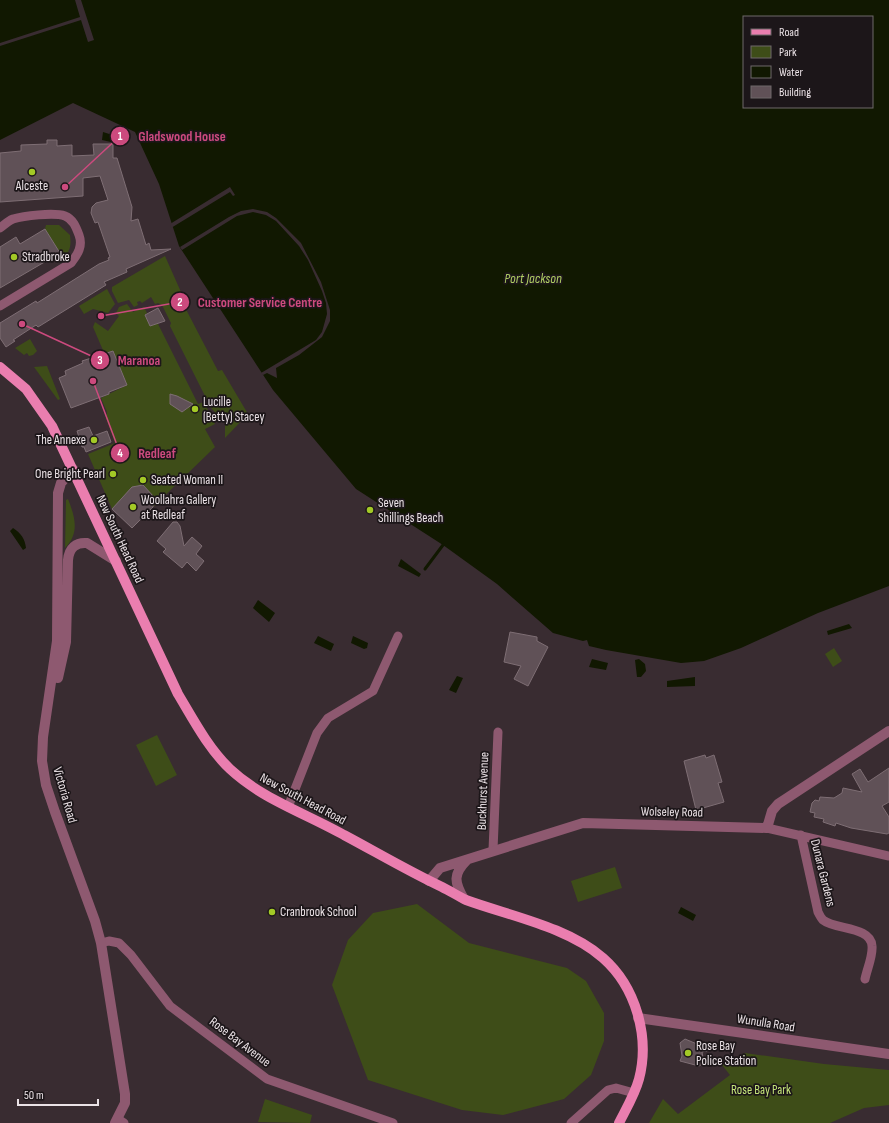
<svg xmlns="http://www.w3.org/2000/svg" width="889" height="1123" viewBox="0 0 889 1123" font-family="'Sofia Sans Condensed',sans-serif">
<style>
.green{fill:#3e4d18}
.water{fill:#111801;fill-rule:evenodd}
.pier{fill:#392c31}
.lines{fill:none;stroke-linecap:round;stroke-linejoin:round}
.stream{stroke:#111801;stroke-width:3}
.building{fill:#605157;stroke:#7e6e74}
.minor{stroke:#8e5970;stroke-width:9}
.tertiary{stroke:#8e5970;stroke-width:10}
.primary{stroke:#ea7eaf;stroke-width:10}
.poi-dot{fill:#a3c926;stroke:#1c1619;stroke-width:1.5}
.labels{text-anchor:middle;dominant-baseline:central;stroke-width:3.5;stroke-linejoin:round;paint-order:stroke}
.poi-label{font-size:13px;fill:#ebe2e6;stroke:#1c1619;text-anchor:start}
.street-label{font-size:13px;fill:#ebe2e6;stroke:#1c1619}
.park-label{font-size:13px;fill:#c6e67b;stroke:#1c1619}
.water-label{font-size:14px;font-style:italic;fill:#b0ce63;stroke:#1c1619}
.leader{fill:none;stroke:#cc4a7e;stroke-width:1.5}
.callout-dot{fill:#cc4a7e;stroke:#1c1619;stroke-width:1.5}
.mark-label{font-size:12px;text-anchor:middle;font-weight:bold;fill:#fff}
.callout-label{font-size:14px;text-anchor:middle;font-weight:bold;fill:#cc4a7e;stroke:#1c1619;stroke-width:3.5;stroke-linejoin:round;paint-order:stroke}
</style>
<rect width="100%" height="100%" fill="#392c31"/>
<path class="green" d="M 46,225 L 59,225 L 70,235 C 71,243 71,250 65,256 L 60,253 L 45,229 Z
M 165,256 L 181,292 L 178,294 L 218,371 L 222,370 L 248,414 L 225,438 L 225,423 L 211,408 L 170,326 L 171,323 L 162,305 L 158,303 L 155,304 L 151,297 L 142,303 L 140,301 L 137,302 L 138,305 L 134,307 L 129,300 L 118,303 L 112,291 L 112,287 Z
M 107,289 L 115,304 L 108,313 L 93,309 L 84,314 L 79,306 Z
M 127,304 L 133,312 L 144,307 L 147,313 L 145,315 L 150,326 L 157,322 L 198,404 L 204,402 L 215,424 L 205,429 L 215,447 L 153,507 L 154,497 L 143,485 L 132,487 L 112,509 L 88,454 L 115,443 L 106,418 L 107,412 L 101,398 L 127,385 L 113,351 L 105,355 L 93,327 L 95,322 L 108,331 L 119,316 L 116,313 L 119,307 Z
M 30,339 L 37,351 L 33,355 L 29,356 L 27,353 L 24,355 L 15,348 Z
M 47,366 L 60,399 L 58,400 L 34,367 Z
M 68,499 C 75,517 80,533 65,548 L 66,500 Z
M 834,648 L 842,661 L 833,667 L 825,654 Z
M 157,735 L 177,775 L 156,786 L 136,745 Z
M 615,867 L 622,888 L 578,902 L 571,881 Z
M 417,904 L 469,943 L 567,968 L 586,981 L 604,1013 L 604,1041 L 591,1075 L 564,1099 L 503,1115 L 462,1110 L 368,1080 L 332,985 L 348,940 L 373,913 Z
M 745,1053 L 824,1064 L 889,1070 L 889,1105 L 864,1108 L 830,1123 L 649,1123 L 663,1099 L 678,1114 L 730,1075 L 722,1065 Z
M 265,1099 L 312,1115 L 310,1123 L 258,1122 Z"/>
<path class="water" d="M 0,0 L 889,0 L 889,586 L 818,613 L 741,648 L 704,661 L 681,663 L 606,650 L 589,646 L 587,640 L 583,641 L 553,633 L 497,584 L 443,545 L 356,489 L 273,390 L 179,246 L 159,184 L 135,132 L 73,103 L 0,140 ZM 744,17 L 872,17 L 872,107 L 744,107 Z
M 103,132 L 125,139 L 124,145 L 102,140 Z
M 13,528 C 21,533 25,539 26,548 L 23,550 L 10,531 Z
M 401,559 L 421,574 L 419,577 L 398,566 Z
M 258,600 L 275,613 L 269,622 L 253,608 Z
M 849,624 L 852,628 L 828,635 L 827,631 Z
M 318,636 L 334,644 L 331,651 L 314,643 Z
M 353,636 L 368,643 L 367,648 L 364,649 L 351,643 Z
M 592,659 L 608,663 L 606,670 L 589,667 Z
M 639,659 L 645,664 L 646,671 L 641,677 L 637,677 L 635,660 Z
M 457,676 L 463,678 L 456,693 L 449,690 Z
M 695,677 L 695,686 L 667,687 L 667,681 Z
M 681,907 L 696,915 L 693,921 L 678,913 Z"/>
<path class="pier" d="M 75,0 L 81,0 L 94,40 L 88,42 L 81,20 L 0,46 L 0,43 L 80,17 Z
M 230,187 L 235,195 L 233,196 L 230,192 L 171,228 L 170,224 Z
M 253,209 L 267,212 L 276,218 L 301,243 L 321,282 L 330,310 L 330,321 L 322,337 L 299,355 L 276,368 L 277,378 L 267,373 L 263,375 L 261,373 L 316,340 L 322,332 L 327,314 L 326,303 L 322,291 L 308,260 L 299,246 L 276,221 L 266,215 L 253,212 L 237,216 L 182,250 L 180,247 L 229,217 L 241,211 Z"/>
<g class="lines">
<path class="stream" d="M 425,569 L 443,545"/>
</g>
<path class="building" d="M 47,140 L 57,140 L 57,146 L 72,145 L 72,156 L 94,155 L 93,144 L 113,144 L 113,158 L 117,158 L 132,207 L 131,221 L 138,219 L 146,245 L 149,243 L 151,250 L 171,249 L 126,269 L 127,272 L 104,282 L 106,285 L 38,327 L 36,325 L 13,340 L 15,341 L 6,347 L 0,338 L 0,323 L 36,301 L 37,303 L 99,264 L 109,260 L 108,258 L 110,257 L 98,222 L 95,223 L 91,213 L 92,207 L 96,203 L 108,200 L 100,176 L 83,178 L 83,196 L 0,202 L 0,153 L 21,151 L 21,145 L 47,144 Z
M 45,229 L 60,253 L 0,288 L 0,247 L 16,237 L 20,244 Z
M 158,308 L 165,321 L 150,326 L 145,315 Z
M 113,351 L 127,385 L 109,392 L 109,394 L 71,408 L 59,378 L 66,375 L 65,371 L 83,363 L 82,361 Z
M 170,394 L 177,396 L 193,404 L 182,412 L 170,404 Z
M 89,427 L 93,436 L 107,431 L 111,442 L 86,452 L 84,447 L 82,447 L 77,431 Z
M 143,485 L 154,497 L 153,507 L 132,528 L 112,509 L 132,487 Z
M 173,522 L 177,522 L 180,526 L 184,546 L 192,537 L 202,546 L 196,554 L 204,561 L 196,571 L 187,562 L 182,568 L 163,552 L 166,549 L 157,541 Z
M 510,632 L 537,637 L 537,641 L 548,647 L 528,686 L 514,679 L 521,666 L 504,662 Z
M 705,755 L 706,758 L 714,755 L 722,782 L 718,783 L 724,802 L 696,810 L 684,761 Z
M 889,768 L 889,802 L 882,806 L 889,817 L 889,833 L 887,834 L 851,828 L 836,823 L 835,826 L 823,822 L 824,819 L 814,817 L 815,813 L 810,812 L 812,803 L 815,800 L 819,801 L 820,797 L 834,798 L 842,793 L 843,788 L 862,792 L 852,774 L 860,769 L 868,782 Z
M 685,1039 L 697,1044 L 706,1042 L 707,1051 L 702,1052 L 704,1063 L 699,1066 L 680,1061 L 682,1056 L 680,1043 Z"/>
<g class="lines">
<path class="minor" d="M 0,228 C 4,225 8,221 13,219 C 23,216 54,212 65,216 C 73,219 76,227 79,235 C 83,246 78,254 71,263 L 0,306
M 288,807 L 317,733 L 328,718 L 373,691 L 398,636
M 767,828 L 889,856
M 801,835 L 818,912 C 819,914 821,918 823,920 C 835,930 871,926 872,946 C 873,956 867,969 865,979
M 493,850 L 498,732
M 101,943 L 109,941 L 119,943 L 131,955 L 170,1006 L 267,1079 L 393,1123
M 118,1119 L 124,1123
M 571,1123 L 608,1090 L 616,1088 L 634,1093"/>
<path class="tertiary" d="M 73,469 L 61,483 L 58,493 L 57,641 L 43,737 L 42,761 L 46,785 L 55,812 L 95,921 L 101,943 L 125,1094 L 125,1103 L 115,1123
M 58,678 L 66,642 L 68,560 C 69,548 76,542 87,543 L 116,561
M 429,881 L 440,868 L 583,823 L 767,828 L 772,811 L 778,804 L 889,731
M 464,899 C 454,882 453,874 467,860
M 638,1018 L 889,1054"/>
<path class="primary" d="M 0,367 L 26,389 L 52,426 L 178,694 C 193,719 208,748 230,769 C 262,799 305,813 344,835 C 376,852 408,871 442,887 C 450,891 458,896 466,900 C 510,916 568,927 603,958 C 636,987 650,1037 639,1079 C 635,1094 626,1109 619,1123"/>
</g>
<g class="poi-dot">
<circle cx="32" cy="172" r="4"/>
<circle cx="14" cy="257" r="4"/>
<circle cx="195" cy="409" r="4"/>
<circle cx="94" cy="440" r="4"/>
<circle cx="113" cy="474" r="4"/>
<circle cx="143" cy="480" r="4"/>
<circle cx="133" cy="507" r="4"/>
<circle cx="370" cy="510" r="4"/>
<circle cx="272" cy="912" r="4"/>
<circle cx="688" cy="1053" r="4"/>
</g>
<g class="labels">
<g class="poi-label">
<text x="32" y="186" text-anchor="middle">Alceste</text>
<text x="22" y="257">Stradbroke</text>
<text x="203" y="402">Lucille<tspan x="203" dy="15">(Betty) Stacey</tspan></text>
<text x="86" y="440" text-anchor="end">The Annexe</text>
<text x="105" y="474" text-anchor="end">One Bright Pearl</text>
<text x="151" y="480">Seated Woman II</text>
<text x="141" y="500">Woollahra Gallery<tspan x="141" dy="15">at Redleaf</tspan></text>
<text x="378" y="503">Seven<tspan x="378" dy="15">Shillings Beach</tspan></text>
<text x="280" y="912">Cranbrook School</text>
<text x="696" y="1046">Rose Bay<tspan x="696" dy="15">Police Station</tspan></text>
</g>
<g class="street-label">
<text transform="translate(120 539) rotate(65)">New South Head Road</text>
<text transform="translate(483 791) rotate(-88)">Buckhurst Avenue</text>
<text transform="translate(65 795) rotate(74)">Victoria Road</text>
<text transform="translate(303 799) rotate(28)">New South Head Road</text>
<text transform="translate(672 812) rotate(1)">Wolseley Road</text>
<text transform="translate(823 873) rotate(76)">Dunara Gardens</text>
<text transform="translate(766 1023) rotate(9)">Wunulla Road</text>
<text transform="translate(240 1042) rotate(37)">Rose Bay Avenue</text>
</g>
<g class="park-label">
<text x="761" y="1090">Rose Bay Park</text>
</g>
<g class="water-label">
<text x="533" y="278">Port Jackson</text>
</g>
</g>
<path class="leader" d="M65 187L120 136M101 316L180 302M22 324L100 360M93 381L120 453"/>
<g class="callout-dot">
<circle cx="65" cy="187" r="4"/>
<circle cx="101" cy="316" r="4"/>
<circle cx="22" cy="324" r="4"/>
<circle cx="93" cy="381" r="4"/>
<circle cx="120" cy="136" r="10"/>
<circle cx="180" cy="302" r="10"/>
<circle cx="100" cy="360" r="10"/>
<circle cx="120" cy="453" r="10"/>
</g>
<g class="mark-label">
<text x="120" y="140">1</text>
<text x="180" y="306">2</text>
<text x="100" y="364">3</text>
<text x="120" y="457">4</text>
</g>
<g class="callout-label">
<text x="182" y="141">Gladswood House</text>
<text x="260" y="307">Customer Service Centre</text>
<text x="139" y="365">Maranoa</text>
<text x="157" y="458">Redleaf</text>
</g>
<rect x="743" y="16" width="130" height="92" fill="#1c1619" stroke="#6f686b"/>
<rect x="751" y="29" width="20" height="6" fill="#ea7eaf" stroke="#6f686b"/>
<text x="779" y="36" font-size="12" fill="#ebe2e6">Road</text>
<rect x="751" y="46" width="20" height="12" fill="#3e4d18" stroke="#6f686b"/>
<text x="779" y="56" font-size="12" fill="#ebe2e6">Park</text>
<rect x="751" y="66" width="20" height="12" fill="#111801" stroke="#6f686b"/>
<text x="779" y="76" font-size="12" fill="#ebe2e6">Water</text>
<rect x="751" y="86" width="20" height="12" fill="#605157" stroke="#6f686b"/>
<text x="779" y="96" font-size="12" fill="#ebe2e6">Building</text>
<path d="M18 1099v6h80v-6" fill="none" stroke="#ebe2e6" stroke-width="2"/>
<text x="24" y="1099" font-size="12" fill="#ebe2e6" stroke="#1c1619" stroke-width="3" paint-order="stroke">50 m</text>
</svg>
